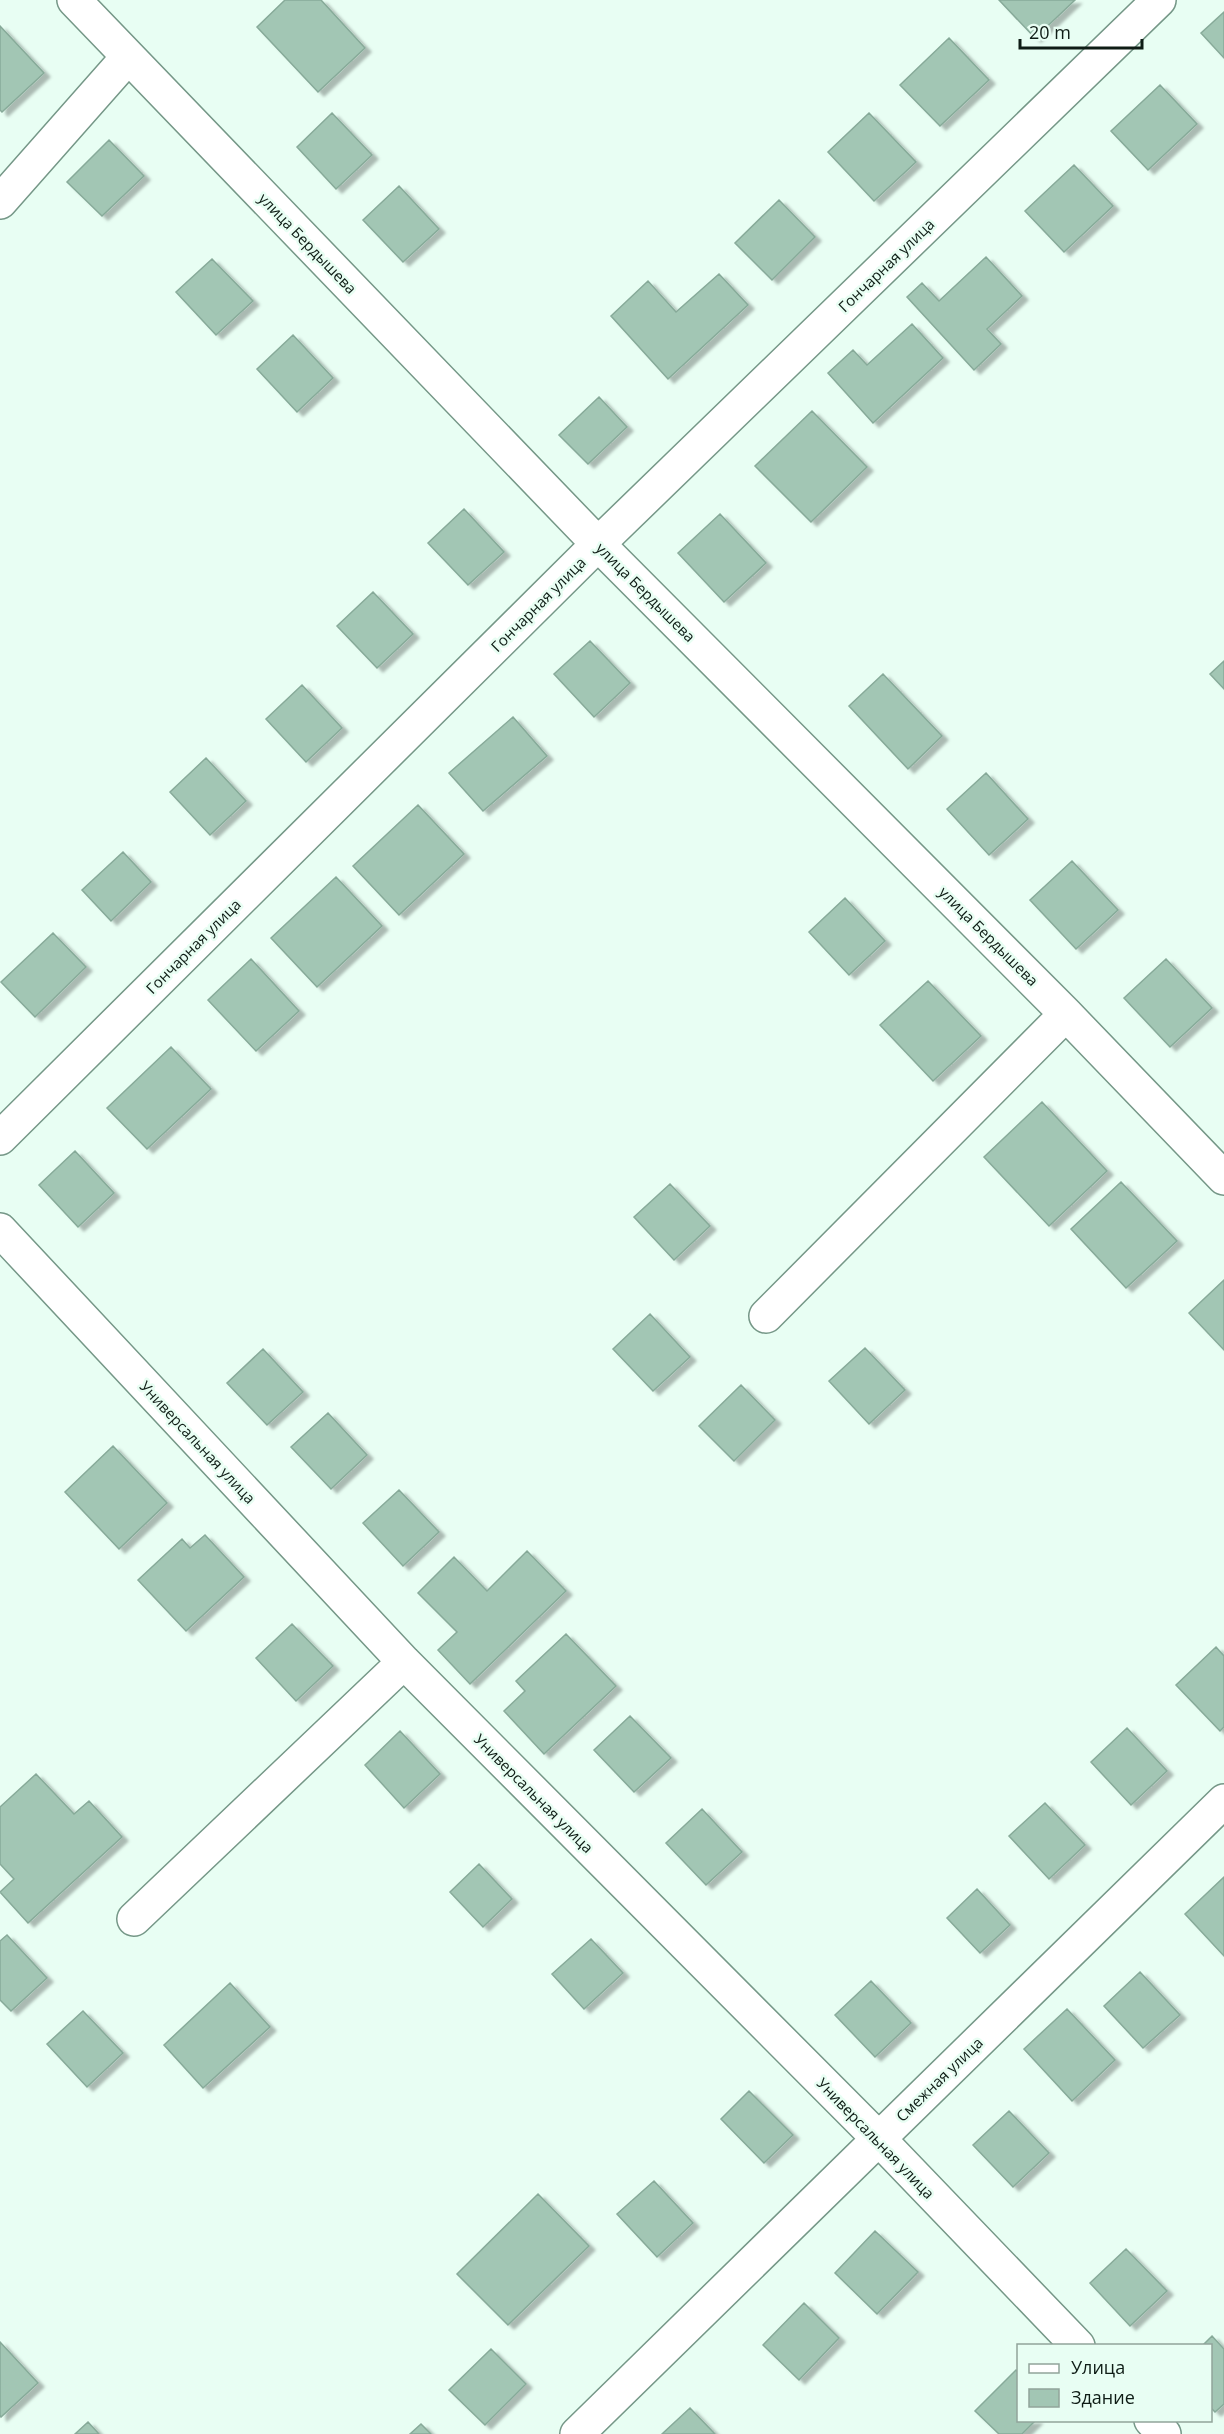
<svg xmlns="http://www.w3.org/2000/svg" width="1224" height="2434" viewBox="0 0 1224 2434" font-family="'Open Sans',sans-serif">
<style>
.building{fill:#a2c6b4;stroke:#87aa99;stroke-width:1.5;filter:url(#shadow)}
.lines{fill:none;stroke-linecap:round;stroke-linejoin:round}
.minor-casing{stroke:#759787;stroke-width:36}
.minor{stroke:#fff;stroke-width:33}
.labels{text-anchor:middle;dominant-baseline:central;stroke-width:5;stroke-linejoin:round;paint-order:stroke}
.street-label{font-size:15px;fill:#0e1c15;stroke:#e8fef3}
</style>
<defs>
<filter id="shadow"><feDropShadow dx="6" dy="4" stdDeviation="1.5" flood-color="#0004"/></filter>
</defs>
<rect width="100%" height="100%" fill="#e8fef3"/>
<path class="building" d="M 285,0 L 321,0 L 365,48 L 318,92 L 257,27 Z
M 999,0 L 1075,0 L 1035,38 Z
M 1224,12 L 1224,58 L 1201,33 Z
M 0,26 L 44,73 L 2,112 L 0,110 Z
M 949,38 L 989,80 L 940,126 L 900,85 Z
M 1160,85 L 1197,124 L 1148,170 L 1111,131 Z
M 332,113 L 372,155 L 336,189 L 297,147 Z
M 869,113 L 916,162 L 874,201 L 828,152 Z
M 109,140 L 144,176 L 102,216 L 67,182 Z
M 1074,165 L 1113,206 L 1064,252 L 1025,211 Z
M 399,186 L 439,229 L 403,262 L 363,220 Z
M 779,200 L 815,237 L 772,280 L 735,243 Z
M 986,257 L 1022,296 L 987,329 L 1001,344 L 974,370 L 907,297 L 922,283 L 939,301 Z
M 212,259 L 253,301 L 216,335 L 176,292 Z
M 719,274 L 748,305 L 668,379 L 611,316 L 648,281 L 676,312 Z
M 912,324 L 943,358 L 873,423 L 828,373 L 853,350 L 867,365 Z
M 293,335 L 333,378 L 297,412 L 257,369 Z
M 599,397 L 627,427 L 588,464 L 559,435 Z
M 812,411 L 867,467 L 811,522 L 755,466 Z
M 464,509 L 504,552 L 468,585 L 428,543 Z
M 720,514 L 766,563 L 724,602 L 678,553 Z
M 373,592 L 413,634 L 377,668 L 337,626 Z
M 590,641 L 630,683 L 594,717 L 554,674 Z
M 1224,661 L 1224,689 L 1210,674 Z
M 883,674 L 942,736 L 908,769 L 849,706 Z
M 302,685 L 342,728 L 306,762 L 266,719 Z
M 513,717 L 547,756 L 483,811 L 449,773 Z
M 206,758 L 246,801 L 210,835 L 170,792 Z
M 986,773 L 1028,819 L 989,855 L 947,809 Z
M 418,805 L 464,854 L 399,915 L 353,866 Z
M 123,852 L 151,882 L 111,921 L 82,890 Z
M 1072,861 L 1118,910 L 1076,949 L 1030,900 Z
M 336,877 L 382,926 L 317,987 L 271,938 Z
M 845,898 L 885,941 L 849,975 L 809,932 Z
M 53,933 L 86,967 L 35,1017 L 1,982 Z
M 251,959 L 299,1011 L 256,1051 L 208,1000 Z
M 1166,959 L 1212,1008 L 1170,1047 L 1124,998 Z
M 928,981 L 981,1036 L 933,1081 L 880,1025 Z
M 171,1047 L 211,1089 L 147,1149 L 107,1108 Z
M 1042,1102 L 1107,1171 L 1049,1226 L 984,1157 Z
M 75,1151 L 114,1193 L 78,1227 L 39,1185 Z
M 1121,1182 L 1177,1241 L 1126,1288 L 1071,1229 Z
M 670,1184 L 710,1226 L 674,1260 L 634,1217 Z
M 1224,1280 L 1224,1350 L 1189,1313 Z
M 650,1314 L 690,1357 L 653,1391 L 613,1349 Z
M 865,1348 L 905,1390 L 869,1424 L 829,1381 Z
M 263,1349 L 303,1392 L 267,1425 L 227,1383 Z
M 741,1385 L 775,1420 L 734,1461 L 699,1426 Z
M 328,1413 L 367,1455 L 331,1489 L 291,1447 Z
M 113,1446 L 167,1503 L 119,1549 L 65,1492 Z
M 399,1490 L 439,1532 L 403,1566 L 363,1523 Z
M 205,1535 L 244,1577 L 186,1631 L 138,1580 L 182,1539 L 190,1548 Z
M 527,1551 L 566,1591 L 470,1684 L 438,1650 L 457,1632 L 418,1593 L 454,1557 L 487,1591 Z
M 292,1624 L 333,1666 L 296,1701 L 256,1658 Z
M 566,1634 L 616,1686 L 544,1754 L 504,1711 L 525,1691 L 516,1681 Z
M 1216,1647 L 1224,1656 L 1224,1727 L 1220,1731 L 1176,1685 Z
M 630,1716 L 671,1758 L 634,1792 L 594,1750 Z
M 1127,1728 L 1167,1771 L 1131,1805 L 1091,1762 Z
M 400,1731 L 440,1774 L 404,1808 L 365,1765 Z
M 36,1774 L 74,1814 L 89,1801 L 122,1837 L 28,1923 L 0,1892 L 14,1879 L 0,1864 L 0,1807 Z
M 1045,1803 L 1085,1845 L 1049,1879 L 1009,1836 Z
M 702,1809 L 742,1852 L 706,1885 L 666,1843 Z
M 479,1864 L 512,1899 L 483,1927 L 450,1892 Z
M 1224,1877 L 1224,1956 L 1185,1914 Z
M 977,1889 L 1010,1925 L 980,1953 L 947,1918 Z
M 7,1935 L 47,1978 L 11,2011 L 0,2000 L 0,1941 Z
M 591,1939 L 623,1973 L 584,2009 L 552,1974 Z
M 1140,1972 L 1180,2015 L 1143,2048 L 1104,2006 Z
M 871,1981 L 911,2023 L 875,2057 L 835,2015 Z
M 230,1983 L 270,2027 L 203,2088 L 164,2045 Z
M 1067,2009 L 1115,2060 L 1072,2101 L 1024,2049 Z
M 83,2011 L 123,2053 L 87,2087 L 47,2044 Z
M 749,2091 L 793,2135 L 764,2163 L 721,2119 Z
M 1009,2111 L 1049,2153 L 1013,2187 L 973,2145 Z
M 654,2181 L 693,2223 L 657,2257 L 617,2214 Z
M 538,2194 L 589,2246 L 508,2325 L 457,2274 Z
M 875,2231 L 918,2272 L 877,2314 L 835,2273 Z
M 1126,2249 L 1167,2291 L 1130,2326 L 1090,2283 Z
M 804,2303 L 839,2338 L 799,2380 L 763,2345 Z
M 1212,2336 L 1224,2349 L 1224,2404 L 1215,2412 L 1210,2407 L 1210,2346 L 1202,2346 Z
M 0,2342 L 38,2383 L 1,2417 L 0,2415 Z
M 491,2349 L 526,2384 L 485,2425 L 449,2390 Z
M 1016,2370 L 1018,2372 L 1018,2420 L 1036,2420 L 1022,2434 L 999,2434 L 975,2411 Z
M 690,2408 L 715,2434 L 662,2434 Z
M 88,2422 L 99,2434 L 75,2434 Z
M 421,2424 L 431,2434 L 410,2434 Z"/>
<g class="lines">
<g class="minor-casing">
<path id="minor" d="M 74,0 L 598,544 L 1066,1014 L 1224,1178
M 0,202 L 128,57
M 0,1138 L 598,544 L 1159,0
M 0,1230 L 404,1662 L 878,2138 L 1078,2346
M 766,1316 L 1066,1014
M 134,1919 L 404,1662
M 1151,2420 L 1164,2434
M 577,2434 L 1224,1801"/>
</g>
<use href="#minor" class="minor"/>
</g>
<g class="labels">
<g class="street-label">
<text transform="translate(308 243) rotate(46)">улица Бердышева</text>
<text transform="translate(886 265) rotate(-44)">Гончарная улица</text>
<text transform="translate(646 592) rotate(45)">улица Бердышева</text>
<text transform="translate(538 604) rotate(-45)">Гончарная улица</text>
<text transform="translate(989 936) rotate(45)">улица Бердышева</text>
<text transform="translate(193 946) rotate(-45)">Гончарная улица</text>
<text transform="translate(198 1442) rotate(47)">Универсальная улица</text>
<text transform="translate(534 1793) rotate(45)">Универсальная улица</text>
<text transform="translate(939 2079) rotate(-44)">Смежная улица</text>
<text transform="translate(876 2138) rotate(46)">Универсальная улица</text>
</g>
</g>
<rect x="1017" y="2344" width="195" height="78" fill="#e8fef3" stroke="#91a49a" stroke-width="1.5"/>
<rect x="1029" y="2364" width="30" height="9" fill="#ffffff" stroke="#91a49a" stroke-width="1.5"/>
<text x="1071" y="2374" font-size="18" fill="#0e1c15">Улица</text>
<rect x="1029" y="2389" width="30" height="18" fill="#a2c6b4" stroke="#91a49a" stroke-width="1.5"/>
<text x="1071" y="2404" font-size="18" fill="#0e1c15">Здание</text>
<path d="M1020 39v9h122v-9" fill="none" stroke="#0e1c15" stroke-width="3"/>
<text x="1029" y="39" font-size="18" fill="#0e1c15" stroke="#e8fef3" stroke-width="4.5" paint-order="stroke">20 m</text>
</svg>
